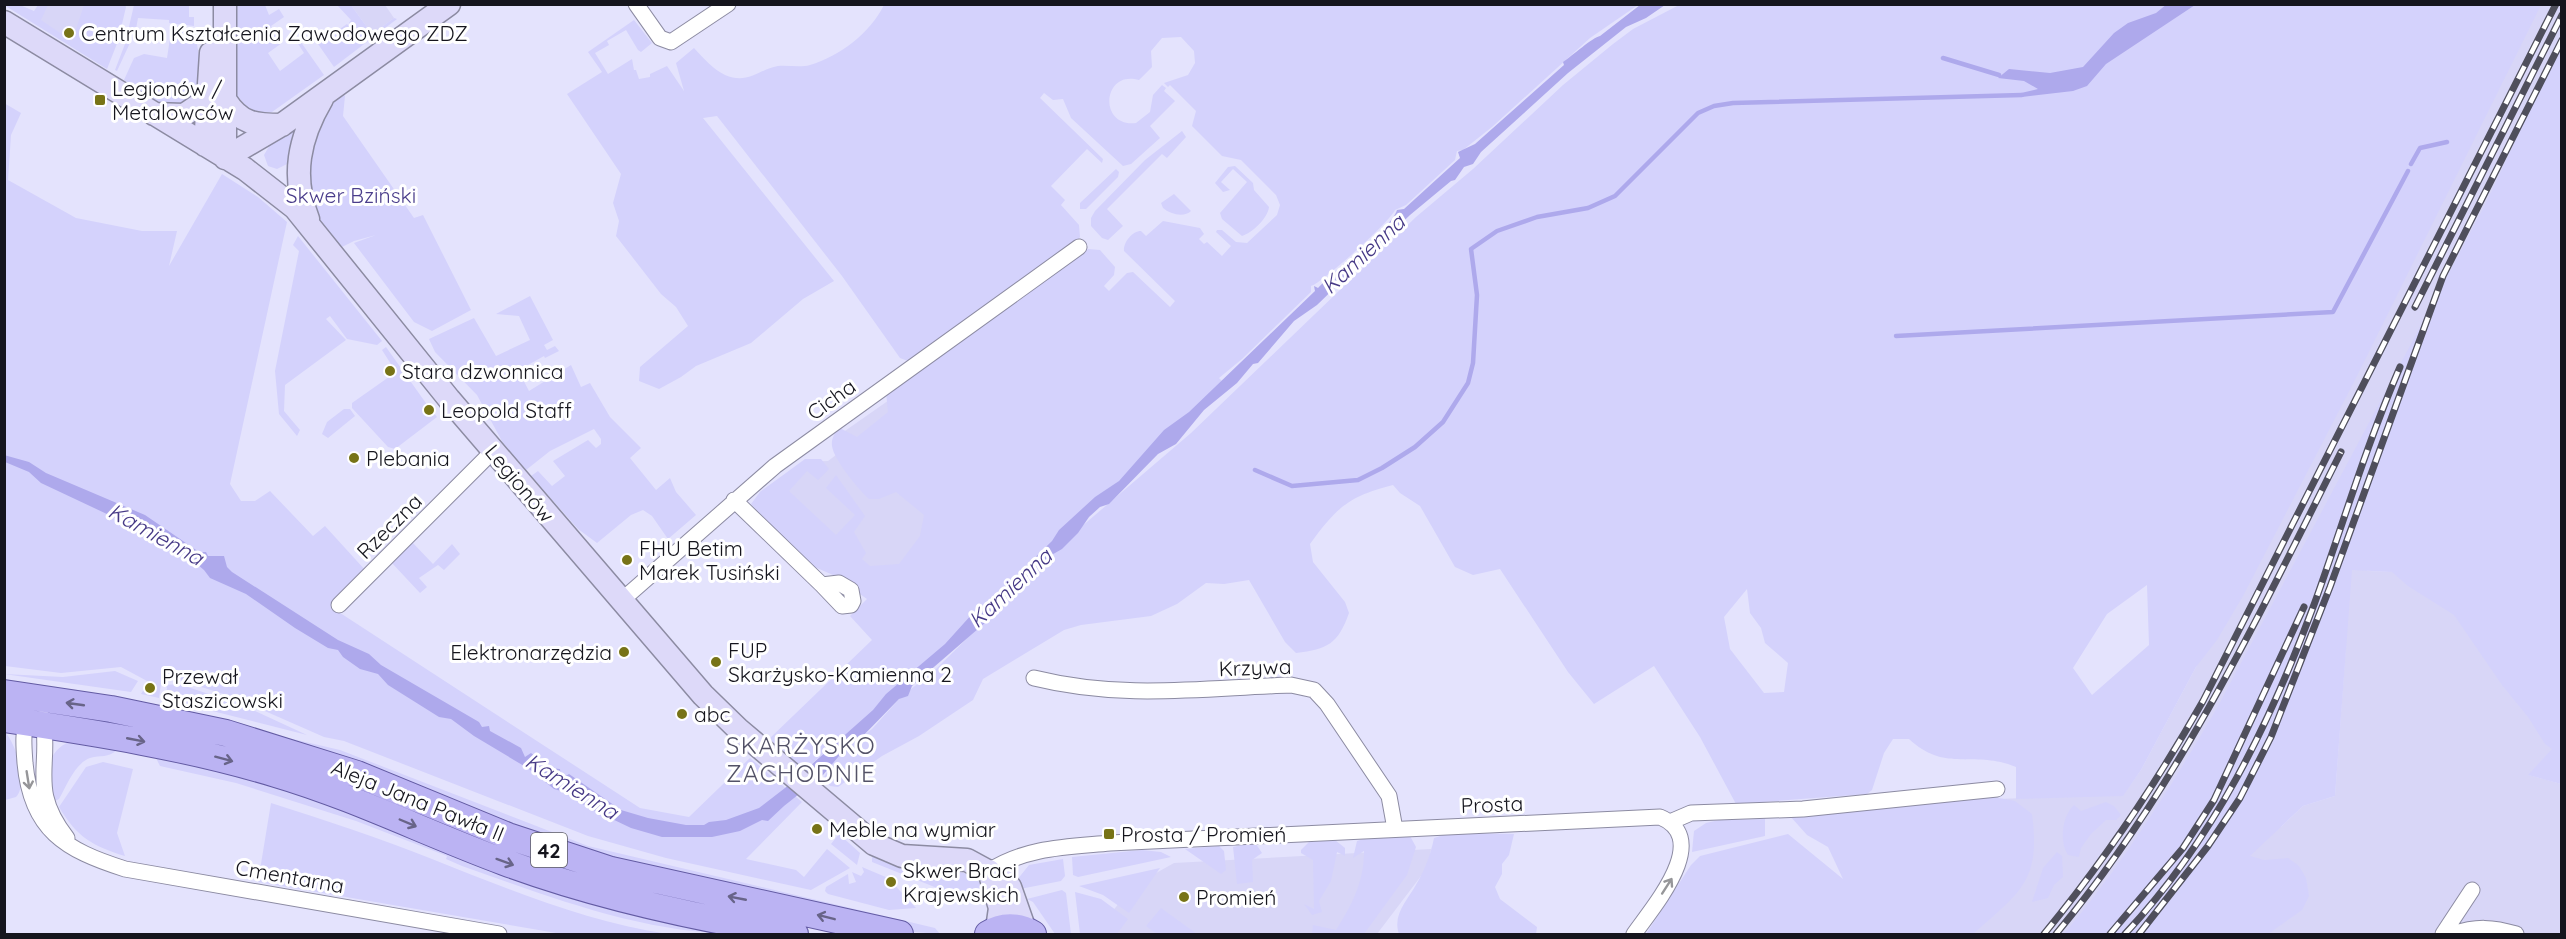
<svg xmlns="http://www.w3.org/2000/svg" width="2566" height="939" viewBox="0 0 2566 939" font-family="Quicksand,sans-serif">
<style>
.built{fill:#d8d6f7;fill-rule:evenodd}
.green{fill:#d4d2fc;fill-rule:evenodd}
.water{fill:#aea9ec}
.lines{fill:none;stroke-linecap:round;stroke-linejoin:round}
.stream{stroke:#aea9ec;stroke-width:4.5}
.street-casing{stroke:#8c8ba2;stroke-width:17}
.secondary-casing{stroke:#8c8ba2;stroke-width:25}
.primary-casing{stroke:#635ba3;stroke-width:28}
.street{stroke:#fff;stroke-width:15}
.secondary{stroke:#ddd9f9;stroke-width:22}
.primary{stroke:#bbb3f3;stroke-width:26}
.rail-casing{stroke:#4f4f5c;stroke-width:7}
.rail{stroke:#fff;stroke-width:4.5;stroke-dasharray:14;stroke-linecap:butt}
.oneway{stroke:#686488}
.oneway2{stroke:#969699}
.poi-dot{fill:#777317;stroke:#fff;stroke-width:2}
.labels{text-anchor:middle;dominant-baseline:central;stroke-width:6;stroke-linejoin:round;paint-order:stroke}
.shield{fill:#fff;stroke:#5b5b61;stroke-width:1.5}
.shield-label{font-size:20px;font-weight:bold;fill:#15151d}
.poi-label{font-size:21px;fill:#15151d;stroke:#fff;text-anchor:start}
.park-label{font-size:21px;fill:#4a3d8b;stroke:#fff}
.street-label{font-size:21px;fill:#15151d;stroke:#fff}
.water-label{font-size:22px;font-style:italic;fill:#463986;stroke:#fff}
.quarter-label{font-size:24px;letter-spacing:1.5px;fill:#535267;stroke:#fff}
</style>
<rect width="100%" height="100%" fill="#e4e3fd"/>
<path class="built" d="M 41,5 L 91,5 L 78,46 L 35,19 Z
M 351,5 L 385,5 L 394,18 L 372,34 Z
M 2477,5 L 2561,5 L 2561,98 L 2367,571 L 2443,573 L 2560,741 L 2529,775 L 2561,784 L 2561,934 L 1869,934 L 1996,799 L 2123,795 L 2141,770 L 2196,667 ZM 2346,645 L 2335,796 L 2303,806 L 2281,827 Z
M 892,398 L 983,485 L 893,582 L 863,586 L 760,492 L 803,462 L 828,461 L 840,452 L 842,433 Z
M 1431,849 L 1426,879 L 1421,876 L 1377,934 L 1094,934 L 1133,886 L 1174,863 Z"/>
<path class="green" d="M 1681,4 L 2541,5 L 2355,380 L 2243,596 L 2217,640 L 2196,667 L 2141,770 L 2123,796 L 2016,799 L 2016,767 C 1973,749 1947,774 1909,739 L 1893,739 L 1884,753 L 1872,790 L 1867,794 L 1736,804 L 1700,737 L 1654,666 L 1594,704 L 1568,672 L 1500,569 L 1473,575 L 1455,567 L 1420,506 L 1400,493 L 1393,485 C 1349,496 1336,508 1310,544 L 1313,562 L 1345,602 L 1349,613 C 1338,644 1328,649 1296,653 L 1285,642 L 1249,580 L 1224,584 L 1206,583 L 1177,604 L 1151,616 L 1081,625 L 1064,630 L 983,679 L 973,700 L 919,736 L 882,756 L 838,787 L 830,786 L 824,777 L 839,753 L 872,729 L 900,698 L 936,669 L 1074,533 L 1191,433 L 1416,217 L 1473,169 L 1563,85 L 1613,44 L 1633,29 ZM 2147,585 L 2149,645 L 2092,695 L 2073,668 L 2107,614 ZM 1747,589 L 1750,613 L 1761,628 L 1765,643 L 1788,663 L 1784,692 L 1764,693 L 1730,649 L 1724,617 Z
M 4,5 L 20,5 L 34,11 L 38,5 L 48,5 L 41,20 L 72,41 L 84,5 L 125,5 L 126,7 L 118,41 L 107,69 Z
M 145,5 L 189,5 L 189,17 L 194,17 L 194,26 L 169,23 L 169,20 L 138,18 L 136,29 L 132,29 L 129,45 L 117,71 L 115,70 L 125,44 L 134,5 Z
M 235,5 L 265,5 L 269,15 L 279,9 L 284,17 L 271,26 L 282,43 L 268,53 L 280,71 L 304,53 L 295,39 L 298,38 L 324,75 L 272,112 L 251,113 L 236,94 Z
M 337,5 L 351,5 L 372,34 L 394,18 L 397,19 L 334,67 L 318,44 L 347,24 L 362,41 L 349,23 L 351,20 Z
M 884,5 L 1638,5 L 1590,38 L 1492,127 L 1463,150 L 1457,151 L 1455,160 L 1406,205 L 1395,210 C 1390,222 1322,283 1311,286 L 1311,292 L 1242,359 L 1219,378 L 1225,384 L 1151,451 L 908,681 L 803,771 L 768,740 L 872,640 L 850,616 L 867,599 L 833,575 L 808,564 L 751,504 L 760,492 L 805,459 L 821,459 L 829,469 L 818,480 L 807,471 L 789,491 L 836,535 L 855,515 L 826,488 L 836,475 L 865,516 L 854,532 L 866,553 L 862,559 L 870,566 L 899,564 L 920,536 L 924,515 L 896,492 L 879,499 L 869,499 C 858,489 834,460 832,446 C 831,439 835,433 838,427 L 857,437 L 888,412 L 886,392 L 1088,249 L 1100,250 L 1115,267 L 1114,275 L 1104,286 L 1109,291 L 1127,273 L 1133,272 L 1170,307 L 1175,301 L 1124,251 C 1123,243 1132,231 1141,231 L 1146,236 L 1163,221 L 1200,228 L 1204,234 L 1199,239 L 1204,244 L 1207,242 L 1222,256 L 1231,246 L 1216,232 L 1217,230 L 1222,230 L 1236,242 L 1247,243 L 1277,215 L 1280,205 L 1276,195 L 1241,160 L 1222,156 L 1192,126 L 1196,111 L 1170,85 L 1168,87 L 1164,83 L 1188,75 L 1195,63 L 1194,51 L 1181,37 L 1162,38 L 1151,51 L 1152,67 L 1139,80 C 1102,69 1098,128 1136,123 L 1150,112 L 1153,95 L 1162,85 L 1166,88 L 1164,91 L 1175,101 L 1150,126 L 1160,138 L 1131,164 L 1123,166 L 1071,118 L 1063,99 L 1053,100 L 1044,93 L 1040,98 L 1103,159 L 1102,163 L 1087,149 L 1051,186 L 1065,200 L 1061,205 L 1079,225 L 1080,237 L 1075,243 C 1018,280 965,323 908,361 L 900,358 L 842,276 L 717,116 L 703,118 L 834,281 L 803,299 L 751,343 L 696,366 L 681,377 L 659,389 L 639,381 L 640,367 L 688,326 L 676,307 L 661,294 L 616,236 L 619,221 L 613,203 L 621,174 L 567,94 L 602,72 L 588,52 L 634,20 L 652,43 L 641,52 L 638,50 L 626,30 L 607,41 L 609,45 L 595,53 L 608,74 L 632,59 L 634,70 L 636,70 L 639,79 L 650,77 L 650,74 L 667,66 L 684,91 L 676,63 L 694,48 C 703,58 713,69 725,75 C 748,85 759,69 778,66 C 789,65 800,68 810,65 C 840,56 870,33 884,5 Z
M 172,25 L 194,29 C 195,38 198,47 199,56 C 202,77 198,112 168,106 C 153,103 137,88 124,80 L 134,58 L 144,54 L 167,58 Z
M 2561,44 L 2561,784 L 2528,775 L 2552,749 L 2545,744 L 2528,717 L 2502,685 L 2454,615 L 2408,586 L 2392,572 L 2352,570 L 2335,796 L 2303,806 L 2250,856 L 2264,860 L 2288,858 L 2299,866 L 2306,878 L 2309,896 L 2302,910 L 2268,934 L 2064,934 C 2123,864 2171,787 2217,708 L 2485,205 Z
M 343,93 L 345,96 L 343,116 L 414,218 L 423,215 L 471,310 L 432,331 L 414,322 L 354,243 L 376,235 L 354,241 L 342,247 C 296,209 298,132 343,93 Z
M 4,103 L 21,113 L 11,135 L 8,180 L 76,218 L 142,231 L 177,231 L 169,266 L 222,174 L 258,197 L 287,222 L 230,484 L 241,501 L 255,501 L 270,491 L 313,536 L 325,526 L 366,571 L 334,600 L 331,607 L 640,808 L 689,817 L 750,758 L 802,802 L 746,859 L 796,870 L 804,877 L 827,849 L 850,868 L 811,890 L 666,858 L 588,836 L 344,741 L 324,737 L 233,697 L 176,679 L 161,684 L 159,698 L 141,694 L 149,682 L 121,667 L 61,673 L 5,666 Z
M 298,124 L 287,164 L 277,169 L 268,166 L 264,155 L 271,143 Z
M 1182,131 L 1186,137 L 1167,158 L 1162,154 L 1107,209 L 1123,226 L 1108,240 L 1102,238 L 1091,226 L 1091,218 L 1095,211 L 1145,160 Z
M 1235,166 L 1253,183 L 1254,190 L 1269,207 C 1268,218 1252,233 1242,236 L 1222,219 L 1220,213 L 1247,182 L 1233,169 L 1221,182 L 1230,190 L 1223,192 L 1215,183 L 1228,167 Z
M 1116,169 L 1119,172 L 1118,177 L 1086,209 L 1080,209 L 1080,203 Z
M 1174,194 L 1191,211 C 1184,218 1170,214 1163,208 L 1161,203 Z
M 298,236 L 382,341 L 377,345 L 347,339 L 330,316 L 326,319 L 346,340 L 285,385 L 284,411 L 300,430 L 297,436 L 279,414 L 275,371 L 299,251 L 293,245 Z
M 530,296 L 553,340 L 544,345 L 547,350 L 555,346 L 559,351 L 545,358 L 544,356 L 510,375 L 511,377 L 519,372 L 529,391 L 571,365 L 581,387 L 590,383 L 610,417 L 641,448 L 630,458 L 656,490 L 670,478 L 676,492 L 696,515 L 668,539 L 652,516 L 643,510 L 631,515 L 597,543 L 578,529 L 531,476 L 538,471 L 552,486 L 565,476 L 553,461 L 588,440 L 596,448 L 601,444 L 601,439 L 594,429 L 550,451 L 526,470 L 503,443 L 477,395 L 435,352 L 429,339 L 474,318 L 496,356 L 530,340 L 519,316 L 496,314 Z
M 386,347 L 428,406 L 426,408 L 430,414 L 433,412 L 437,417 L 395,449 L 388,447 L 352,408 L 352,403 L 396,372 L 382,350 Z
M 344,409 L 350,409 L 355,416 L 328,438 L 322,434 L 327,422 Z
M 412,542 L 433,564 L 452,544 L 460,554 L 444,570 L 438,565 L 419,578 L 427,587 L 420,593 L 391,562 Z
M 115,671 L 138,681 L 131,692 L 4,674 L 63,677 Z
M 179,684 L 244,706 L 307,735 L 165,699 L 167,688 L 165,685 Z
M 219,722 L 340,750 L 588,846 L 935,928 L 940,934 L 914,932 L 787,899 L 605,858 Z
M 4,731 C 16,743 29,783 16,797 L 5,800 Z
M 71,741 L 117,750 C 108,758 101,755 90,758 C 75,763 66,787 59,799 L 53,802 C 49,777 42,753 71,741 Z
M 157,754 L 222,768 L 742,934 C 644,934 553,898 462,866 L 446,859 L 447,856 L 356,821 L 236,783 L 160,766 L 156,758 Z
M 103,762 L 133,769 L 117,833 L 125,856 C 92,846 77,837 59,807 L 86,767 Z
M 1993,797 L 2015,801 L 2032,814 C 2041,882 2020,892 1973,934 L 1646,934 L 1691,865 L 1700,856 L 1788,834 L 1843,879 L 1828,847 L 1807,835 L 1790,816 Z
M 2106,802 L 2114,806 L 2121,815 L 2116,820 L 2106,820 L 2091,834 L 2081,848 L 2079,857 L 2068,855 C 2059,842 2062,816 2074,805 L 2081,811 Z
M 271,803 C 325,820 379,838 432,859 C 508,889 586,922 668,934 L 562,934 L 258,882 Z
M 1765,819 L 1765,836 L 1692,852 L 1694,831 L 1706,823 L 1719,820 Z
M 1449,833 L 1514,834 L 1509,855 L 1502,864 L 1502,874 L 1495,887 L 1500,899 L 1537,927 L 1536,934 L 1399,934 C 1392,914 1408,900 1417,883 C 1425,870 1431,853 1434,838 Z
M 839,834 L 860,853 L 857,865 L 831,844 Z
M 1410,836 L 1416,847 L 1407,875 L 1364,934 L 1312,934 L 1313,925 L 1336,930 C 1352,905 1364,882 1364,851 L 1353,858 L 1357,841 L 1366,838 Z
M 1335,840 L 1345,848 L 1345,856 L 1337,852 L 1331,881 L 1319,901 L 1322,912 L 1312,915 L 1304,904 L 1314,909 L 1313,860 L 1301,853 L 1301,850 L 1309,842 Z
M 1251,843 L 1256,844 L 1262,853 L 1252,860 L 1253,882 L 1237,884 L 1233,847 Z
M 1219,846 L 1224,851 L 1226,870 L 1221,874 L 1185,849 Z
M 1142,850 L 1161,852 L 1171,857 L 1078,877 L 1073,875 L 1072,857 Z
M 2057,852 L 2062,856 L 2063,877 L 2054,885 L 2048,898 L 2032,902 L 2043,868 Z
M 872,856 C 885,863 898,867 913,868 C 943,871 976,864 991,898 L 967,900 L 872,862 Z
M 1063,859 L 1065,876 L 1061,881 L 1020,889 L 1017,880 L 1029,865 Z
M 862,867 L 888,878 L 916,908 L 889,910 L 828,894 L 825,891 L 826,887 L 848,874 L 849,884 L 856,882 L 852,872 L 861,876 L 864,872 Z
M 1160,868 L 1129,913 L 1103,895 L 1079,886 Z
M 1062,890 L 1066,893 L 1071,934 L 1055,934 L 1033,902 L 1027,899 Z
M 1075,892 L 1101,899 L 1128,919 L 1117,934 L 1080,934 Z
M 1161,908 L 1197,934 L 1157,934 L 1146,926 Z"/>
<path class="water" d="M 2167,4 L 2195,5 L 2106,64 L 2087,86 L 2073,91 L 2022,97 L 2021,93 L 2038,89 L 2024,81 L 1998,78 L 2009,69 L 2050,73 L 2083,67 L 2114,33 L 2128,23 L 2156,13 Z
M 1640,5 L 1665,5 L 1646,18 L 1626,27 L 1568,73 L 1481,152 L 1473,164 L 1464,167 L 1455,180 L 1451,181 L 1410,215 L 1317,305 L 1294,321 L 1258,363 L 1253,364 L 1237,383 L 1204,410 L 1176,444 L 1158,454 L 1109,504 L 1100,507 L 1089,517 L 1078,533 L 1062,549 L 1048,557 L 1037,573 L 1032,572 L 986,622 L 912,686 L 908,696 L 899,699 L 859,740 L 849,744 L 823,775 L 784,806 L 768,821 L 762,820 L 740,831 L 712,837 L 662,837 L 631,828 L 587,807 L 568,793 L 554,789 L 529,769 L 474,736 L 451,719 L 439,717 L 388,685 L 378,674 L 360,669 L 343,657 L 338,650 L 328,648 L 295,628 L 246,594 L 210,578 L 204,570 L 179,549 L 162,544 L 126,523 L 41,483 L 29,472 L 5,462 L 4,455 L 29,462 L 46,473 L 145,515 L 199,552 L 206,552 L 208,556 L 224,556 L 227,567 L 232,572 L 338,640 L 369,654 L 381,665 L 479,722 L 482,727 L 489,726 L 490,731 L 521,748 L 525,757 L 531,753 L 549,768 L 560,769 L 561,779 L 569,774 L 621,810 L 648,818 L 686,825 L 704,825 L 709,822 L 726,820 L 759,808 L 785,788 L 873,710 L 886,694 L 945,644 L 973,613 L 988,603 L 1052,541 L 1059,530 L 1095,497 L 1119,481 L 1164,430 L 1189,412 L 1315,291 L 1314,286 L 1318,288 C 1335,269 1392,228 1397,210 L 1404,209 L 1460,158 L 1458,152 L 1475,144 L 1564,65 L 1563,62 C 1572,56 1593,37 1600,36 Z"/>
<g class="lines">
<path class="stream" d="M 1943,58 L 1999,75
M 2411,164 L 2420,148 L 2447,142
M 1896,336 L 2333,312 L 2408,171
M 1255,470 L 1292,486 L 1358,480 L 1382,468 L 1415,447 L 1443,422 L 1468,383 L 1473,363 L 1477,295 L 1471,249 L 1497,231 L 1537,217 L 1588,208 L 1615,196 L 1698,113 L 1714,106 L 1733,103 L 2022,95"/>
<g class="street-casing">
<path id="street" d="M 636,4 L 660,38 L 671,42 L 728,4
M 734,500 L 822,585 L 839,583 L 851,590 L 853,601 L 851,605 L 842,606 L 822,585
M 621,601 L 775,466 L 1079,247
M 339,605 L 493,451
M 1034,678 C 1123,700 1202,688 1291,685 L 1314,690 L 1327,704 L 1389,796 L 1395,829
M 28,717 C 22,732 24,748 25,763 C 31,830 65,850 125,869 L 499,934
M 43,718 C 51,768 29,789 67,838
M 1670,822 L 1691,813 L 1803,809 L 1997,789
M 989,871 C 1026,847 1067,847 1110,843 L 1660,817 C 1713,839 1652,908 1634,934
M 2443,934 L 2472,890
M 2453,934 C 2476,926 2493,927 2516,934"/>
</g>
<g class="secondary-casing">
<path id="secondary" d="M 225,4 L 225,158
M 4,22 L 245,169 L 295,208 L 449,399 L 703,695 L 738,729 L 874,844 L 902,856 L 967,860 L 1002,879 L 1010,887 L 1025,930
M 226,101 C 241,124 255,125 282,125
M 154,114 L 184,115 L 209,98
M 205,145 L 211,53
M 225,158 L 283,124 L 449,4
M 308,219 C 291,176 299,138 322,99
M 989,871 L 1000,908 L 997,929"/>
</g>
<g class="primary-casing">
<path id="primary" d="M 4,693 L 111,709 L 226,733 L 357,774 L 508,836 L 611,870 L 900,934
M 4,719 C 96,733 187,747 276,774 C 354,797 428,834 504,862 C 598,897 696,918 795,934
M 988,934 C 1002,925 1018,925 1033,934"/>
</g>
<use href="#street" class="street"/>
<use href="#secondary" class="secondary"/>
<use href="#primary" class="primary"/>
<g class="rail-casing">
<path id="rail" d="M 2415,307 L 2562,15
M 2044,934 C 2104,861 2156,784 2203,701 L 2556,4
M 2056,934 C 2177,789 2257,619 2341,452
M 2110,934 L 2183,848 L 2214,800 L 2304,607
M 2125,934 C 2214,839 2270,724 2315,602 C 2343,524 2367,443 2400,367
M 2139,934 L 2208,846 L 2240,798 L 2271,737 L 2330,587 L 2443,276 L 2562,40"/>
</g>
<use href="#rail" class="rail"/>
</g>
<defs><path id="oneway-shaft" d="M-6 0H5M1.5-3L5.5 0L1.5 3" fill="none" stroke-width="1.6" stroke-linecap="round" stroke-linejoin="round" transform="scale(1.5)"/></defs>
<g class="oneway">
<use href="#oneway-shaft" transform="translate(75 704) rotate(-172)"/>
<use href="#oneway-shaft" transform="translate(136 740) rotate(11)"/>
<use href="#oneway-shaft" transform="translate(224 759) rotate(15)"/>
<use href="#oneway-shaft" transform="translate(408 823) rotate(23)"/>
<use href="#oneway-shaft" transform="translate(505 862) rotate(20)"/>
<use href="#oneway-shaft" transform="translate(737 898) rotate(-169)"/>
<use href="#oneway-shaft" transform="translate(826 917) rotate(-166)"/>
</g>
<g class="oneway2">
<use href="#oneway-shaft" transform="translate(28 780) rotate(81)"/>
<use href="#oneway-shaft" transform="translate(1667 886) rotate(-57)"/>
</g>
<g class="poi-dot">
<circle cx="69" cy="33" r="6"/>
<rect x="94" y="94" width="12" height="12" rx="3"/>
<circle cx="390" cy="371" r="6"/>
<circle cx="429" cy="410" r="6"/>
<circle cx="354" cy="458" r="6"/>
<circle cx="627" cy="560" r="6"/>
<circle cx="624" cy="652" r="6"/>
<circle cx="716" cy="662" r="6"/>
<circle cx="150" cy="688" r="6"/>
<circle cx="682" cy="714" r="6"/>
<circle cx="817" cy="829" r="6"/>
<rect x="1103" y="828" width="12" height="12" rx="3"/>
<circle cx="891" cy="882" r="6"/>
<circle cx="1184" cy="897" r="6"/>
</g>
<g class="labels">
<rect class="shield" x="531" y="833" width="36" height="34" rx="4.5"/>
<g class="shield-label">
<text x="549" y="850">42</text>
</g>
<g class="poi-label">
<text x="81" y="33">Centrum Kształcenia Zawodowego ZDZ</text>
<text x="112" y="88">Legionów /<tspan x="112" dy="24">Metalowców</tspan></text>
<text x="402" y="371">Stara dzwonnica</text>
<text x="441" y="410">Leopold Staff</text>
<text x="366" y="458">Plebania</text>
<text x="639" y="548">FHU Betim<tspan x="639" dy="24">Marek Tusiński</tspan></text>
<text x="728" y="650">FUP<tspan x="728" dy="24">Skarżysko-Kamienna 2</tspan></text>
<text x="612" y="652" text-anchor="end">Elektronarzędzia</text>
<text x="162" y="676">Przewał<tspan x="162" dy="24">Staszicowski</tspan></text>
<text x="694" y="714">abc</text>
<text x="829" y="829">Meble na wymiar</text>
<text x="1121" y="834">Prosta / Promień</text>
<text x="903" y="870">Skwer Braci<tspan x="903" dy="24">Krajewskich</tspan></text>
<text x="1196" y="897">Promień</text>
</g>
<g class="park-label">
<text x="351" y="195">Skwer Bziński</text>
</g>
<g class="street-label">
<text transform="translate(831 399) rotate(-36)">Cicha</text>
<text transform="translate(520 483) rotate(50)">Legionów</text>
<text transform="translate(389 526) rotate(-45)">Rzeczna</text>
<text transform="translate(1255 667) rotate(-2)">Krzywa</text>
<text transform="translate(418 800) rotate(22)">Aleja Jana Pawła II</text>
<text transform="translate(1492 804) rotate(-2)">Prosta</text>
<text transform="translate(290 876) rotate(10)">Cmentarna</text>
</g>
<g class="water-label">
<text transform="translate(1363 254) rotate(-43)">Kamienna</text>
<text transform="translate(156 534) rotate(29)">Kamienna</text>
<text transform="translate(1010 588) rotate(-43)">Kamienna</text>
<text transform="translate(572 786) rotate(32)">Kamienna</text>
</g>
<g class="quarter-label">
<text x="801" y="745">SKARŻYSKO<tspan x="801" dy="28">ZACHODNIE</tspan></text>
</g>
</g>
<rect width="2566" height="939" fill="none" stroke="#15151d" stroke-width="12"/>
</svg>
